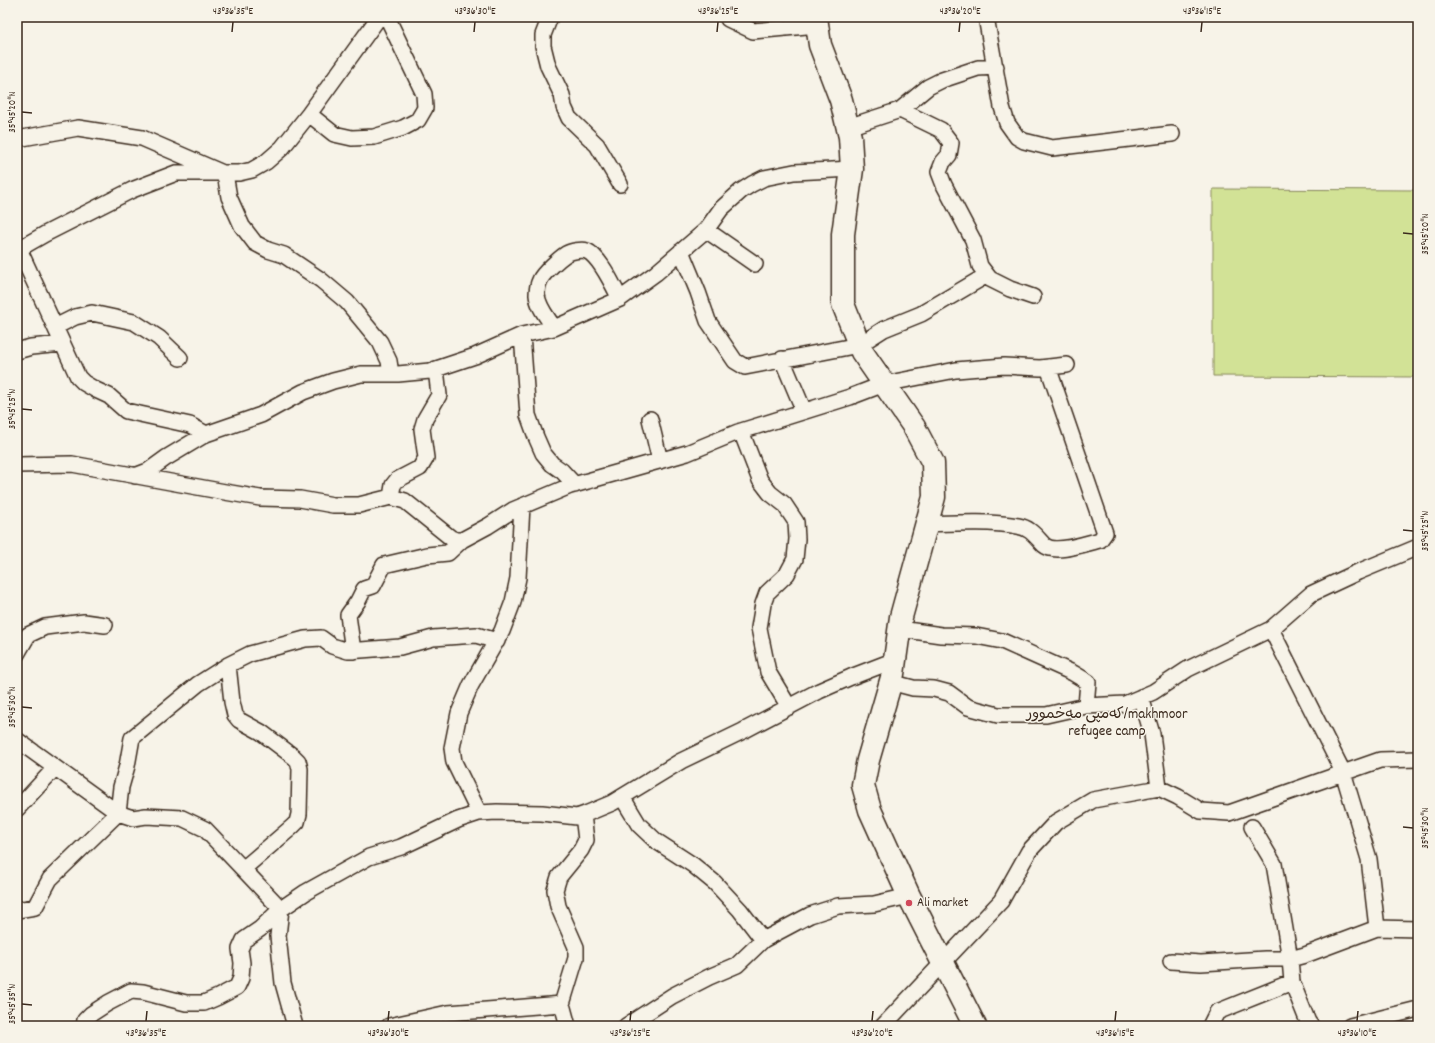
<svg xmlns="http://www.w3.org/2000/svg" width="1435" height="1043" viewBox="0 0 1435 1043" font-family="Dekko,'Playpen Sans Arabic',sans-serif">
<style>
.green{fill:#d2e296;stroke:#86865a}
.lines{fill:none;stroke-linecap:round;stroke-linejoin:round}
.street-casing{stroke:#3b2a1e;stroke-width:18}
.secondary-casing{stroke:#3b2a1e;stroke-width:25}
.street{stroke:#f7f3e8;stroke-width:15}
.secondary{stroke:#f7f3e8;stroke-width:22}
.ticks{fill:none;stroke:#3b2a1e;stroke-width:1.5}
.poi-dot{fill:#d1495b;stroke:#f7f3e8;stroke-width:1.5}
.labels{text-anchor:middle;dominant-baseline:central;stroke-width:3;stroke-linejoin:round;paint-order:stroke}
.poi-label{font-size:13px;fill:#3b2a1e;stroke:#f7f3e8;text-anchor:start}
.quarter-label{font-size:15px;fill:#3b2a1e;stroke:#f7f3e8}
.neatline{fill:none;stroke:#3b2a1e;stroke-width:1.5}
.ticks-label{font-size:10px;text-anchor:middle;fill:#3b2a1e}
</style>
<rect width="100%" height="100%" fill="#f7f3e8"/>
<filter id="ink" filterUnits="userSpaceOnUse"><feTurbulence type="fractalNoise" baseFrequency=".025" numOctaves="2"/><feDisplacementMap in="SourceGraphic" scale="8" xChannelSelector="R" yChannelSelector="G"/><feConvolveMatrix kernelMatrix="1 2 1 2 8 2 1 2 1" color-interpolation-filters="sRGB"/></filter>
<g filter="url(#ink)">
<path class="green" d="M 1213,189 L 1418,190 L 1418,377 L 1213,376 Z"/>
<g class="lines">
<g class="street-casing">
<path id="street" d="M 550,17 L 543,35 L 543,46 L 548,66 L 562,95 L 564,107 L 569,118 L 597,145 L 620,184
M 986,17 L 1002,107 L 1007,123 L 1017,137 L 1024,141 L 1052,148 L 1172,134
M 728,19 L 753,31 L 817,25
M 900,110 L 941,130 L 951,143 L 949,155 L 943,162 L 939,172 L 944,185 L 973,240 L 980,266 L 990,279 L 1010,289 L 1033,297
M 309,114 L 334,134 L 352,138 L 374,137 L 403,128 L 418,120 L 425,108 L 424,94 L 387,17
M 848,127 L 900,110 L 928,87 L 942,80 L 978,68 L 996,67
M 17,139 L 78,128 L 142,138 L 225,174 L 229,197 L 242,226 L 255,243 L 268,250 L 284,255 L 321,280 L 347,302 L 380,342 L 389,361 L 391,374
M 706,230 L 755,264
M 19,249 L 78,377 L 84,383 L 96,390 L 109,396 L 126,411 L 190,425 L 206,434
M 17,250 L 45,234 L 132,190 L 176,173 L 239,173 L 252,170 L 266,162 L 282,148 L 309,114 L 379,17
M 681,251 L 698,292 L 708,321 L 735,361 L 745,367 L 859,345 L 884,329 L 921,314 L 987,275
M 55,327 L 75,317 L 92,313 L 134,322 L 159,338 L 180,358
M 554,328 C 548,318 538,307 537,295 C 537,290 538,284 540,280 C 543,273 560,258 566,254 C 571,251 582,249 587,251 C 600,257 614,287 620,299
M 522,335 L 528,415 L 536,437 L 543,453 L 552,464 L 562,471 L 575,485
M 17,351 L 31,347 L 62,344
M 782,359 L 804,411
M 650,419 L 660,461
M 741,431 L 760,480 L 770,493 L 784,504 L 796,522 L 797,539 L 795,559 L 787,574 L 767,593 L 763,604 L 759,628 L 768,672 L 789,707
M 17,465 L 72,464 L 225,492 L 260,498 L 300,499 L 333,505 L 359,505 L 391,497 L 405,501 L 451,538 L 456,540 L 462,540 L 488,526 L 513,510 L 570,486 L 687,453 L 738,432 L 850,397 L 884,384 L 956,370 L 1004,366 L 1040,368 L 1067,365
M 135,476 L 148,471 L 166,458 L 206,434 L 261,415 L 303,392 L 333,381 L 361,374 L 398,374 L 430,371 L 475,356 L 522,335 L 554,328 L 620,299 L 656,273 L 706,230 L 721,209 L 741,191 L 752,184 L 764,178 L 794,172 L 852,169
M 391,497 L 393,485 L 397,480 L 420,468 L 426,458 L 422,429 L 425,419 L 439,395 L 436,369
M 926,524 C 956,523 988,521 1018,526 C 1031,528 1036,537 1044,545 C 1055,555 1087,543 1100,540 L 1105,533 L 1048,367
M 900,629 L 941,635 L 976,636 L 1002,641 L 1073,673 L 1088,682 L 1086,706
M 1271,629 L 1343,772 L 1369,859 L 1377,928
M 353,651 L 348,615 L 358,601 L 364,589 L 373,586 L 384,565 L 427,555 L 448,553 L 462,540
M 17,654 L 28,635 L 45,627 L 84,622 L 105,625
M 228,665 L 232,702 L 235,715 L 239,720 L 261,732 L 294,757 L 298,761 L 300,769 L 299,814 L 297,822 L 292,827 L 243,869
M 890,682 L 913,688 L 934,689 L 949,693 L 968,707 L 998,715 L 1046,715 L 1086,706 L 1125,704 L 1153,692 L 1188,669 L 1271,629 L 1311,594 L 1358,572 L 1418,547
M 1141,697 L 1152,734 L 1159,788
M 17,740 L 118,813 L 133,818 L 146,816 L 182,818 L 205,829 L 281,909 L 278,936 L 283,983 L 295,1026
M 622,797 L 639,825 L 656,841 L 693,865 L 715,883 L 740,910 L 763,940
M 17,809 L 55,768
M 479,813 L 454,762 L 452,748 L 459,713 L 471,685 L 502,631 L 513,602 L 518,578 L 522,506
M 17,910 L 35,907 L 50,879 L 118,813 L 121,787 L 127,766 L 132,738 L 198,684 L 228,665 L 250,654 L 305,639 L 321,638 L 332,646 L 348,651 L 400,647 L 433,638 L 476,635 L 497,641
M 1171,961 L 1201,963 L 1265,959 L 1290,959 L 1305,955 L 1377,928 L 1418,929
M 1292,982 L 1308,1022 L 1311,1026
M 84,1026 L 85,1020 L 91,1014 L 108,1003 L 131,991 L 143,992 L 186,1003 L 204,1003 L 218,997 L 237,987 L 241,978 L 242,963 L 240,949 L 244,940 L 260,929 L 281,909 L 306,892 L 369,857 L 401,847 L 458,820 L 479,813 L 497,812 L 542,813 L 577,817 L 588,813 L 612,803 L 681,761 L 743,731 L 819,691 L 851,677 L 895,660
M 389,1026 L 448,1013 L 562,1004
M 568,1026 L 562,1004 L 576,958 L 576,947 L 558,906 L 555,890 L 559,877 L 581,850 L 586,840 L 583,815
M 626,1026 L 672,996 L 709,977 L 737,965 L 763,940 L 810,915 L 838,906 L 874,904 L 909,896
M 883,1026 L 1001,901 L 1029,851 L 1056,822 L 1093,800 L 1159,788 L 1178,797 L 1201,811 L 1229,813 L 1380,760 L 1418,759
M 1210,1026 L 1217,1012 L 1292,982 L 1290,959 L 1274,864 L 1252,827
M 1350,1026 L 1418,1009"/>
</g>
<g class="secondary-casing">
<path id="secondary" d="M 816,17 L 820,45 L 841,100 L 850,137 L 852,169 L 843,234 L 843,304 L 862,352 L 914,427 L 933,463 L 934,497 L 901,617 L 893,674 L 868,760 L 863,785 L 870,810 L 909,896 L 975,1026"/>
</g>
<use href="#street" class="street"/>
<use href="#secondary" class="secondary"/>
</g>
</g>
<path class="ticks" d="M 232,32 L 233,22M 474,32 L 475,22M 717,32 L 718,22M 959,32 L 960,22M 1201,32 L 1202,22M 22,112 L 32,113M 1403,233 L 1413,234M 22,409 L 32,410M 1403,530 L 1413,531M 22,707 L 32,708M 1403,827 L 1413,828M 22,1004 L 32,1005M 146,1021 L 147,1011M 388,1021 L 389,1011M 630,1021 L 631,1011M 872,1021 L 873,1011M 1115,1021 L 1116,1011M 1357,1021 L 1358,1011"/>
<circle class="poi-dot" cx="909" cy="903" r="4"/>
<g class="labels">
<g class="poi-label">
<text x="917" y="903">Ali market</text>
</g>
<g class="quarter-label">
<text x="1107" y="715">کەمپی مەخموور/makhmoor<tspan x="1107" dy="17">refugee camp</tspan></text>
</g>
</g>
<rect width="1435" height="1043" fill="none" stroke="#f7f3e8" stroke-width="44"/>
<rect x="22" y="22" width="1391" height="999" class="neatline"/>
<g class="ticks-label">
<text x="233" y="14">43°36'35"E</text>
<text x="475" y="14">43°36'30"E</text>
<text x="718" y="14">43°36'25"E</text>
<text x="960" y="14">43°36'20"E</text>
<text x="1202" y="14">43°36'15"E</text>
<text transform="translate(11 112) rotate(-90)" y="4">35°45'20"N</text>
<text transform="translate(1424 234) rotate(-90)" y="4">35°45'20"N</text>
<text transform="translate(11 409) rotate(-90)" y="4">35°45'25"N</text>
<text transform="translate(1424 531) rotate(-90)" y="4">35°45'25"N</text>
<text transform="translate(11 707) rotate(-90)" y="4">35°45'30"N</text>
<text transform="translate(1424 828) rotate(-90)" y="4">35°45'30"N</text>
<text transform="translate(11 1004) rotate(-90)" y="4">35°45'35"N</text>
<text x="146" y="1036">43°36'35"E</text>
<text x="388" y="1036">43°36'30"E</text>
<text x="630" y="1036">43°36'25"E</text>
<text x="872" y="1036">43°36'20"E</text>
<text x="1115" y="1036">43°36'15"E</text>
<text x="1357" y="1036">43°36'10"E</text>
</g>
</svg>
